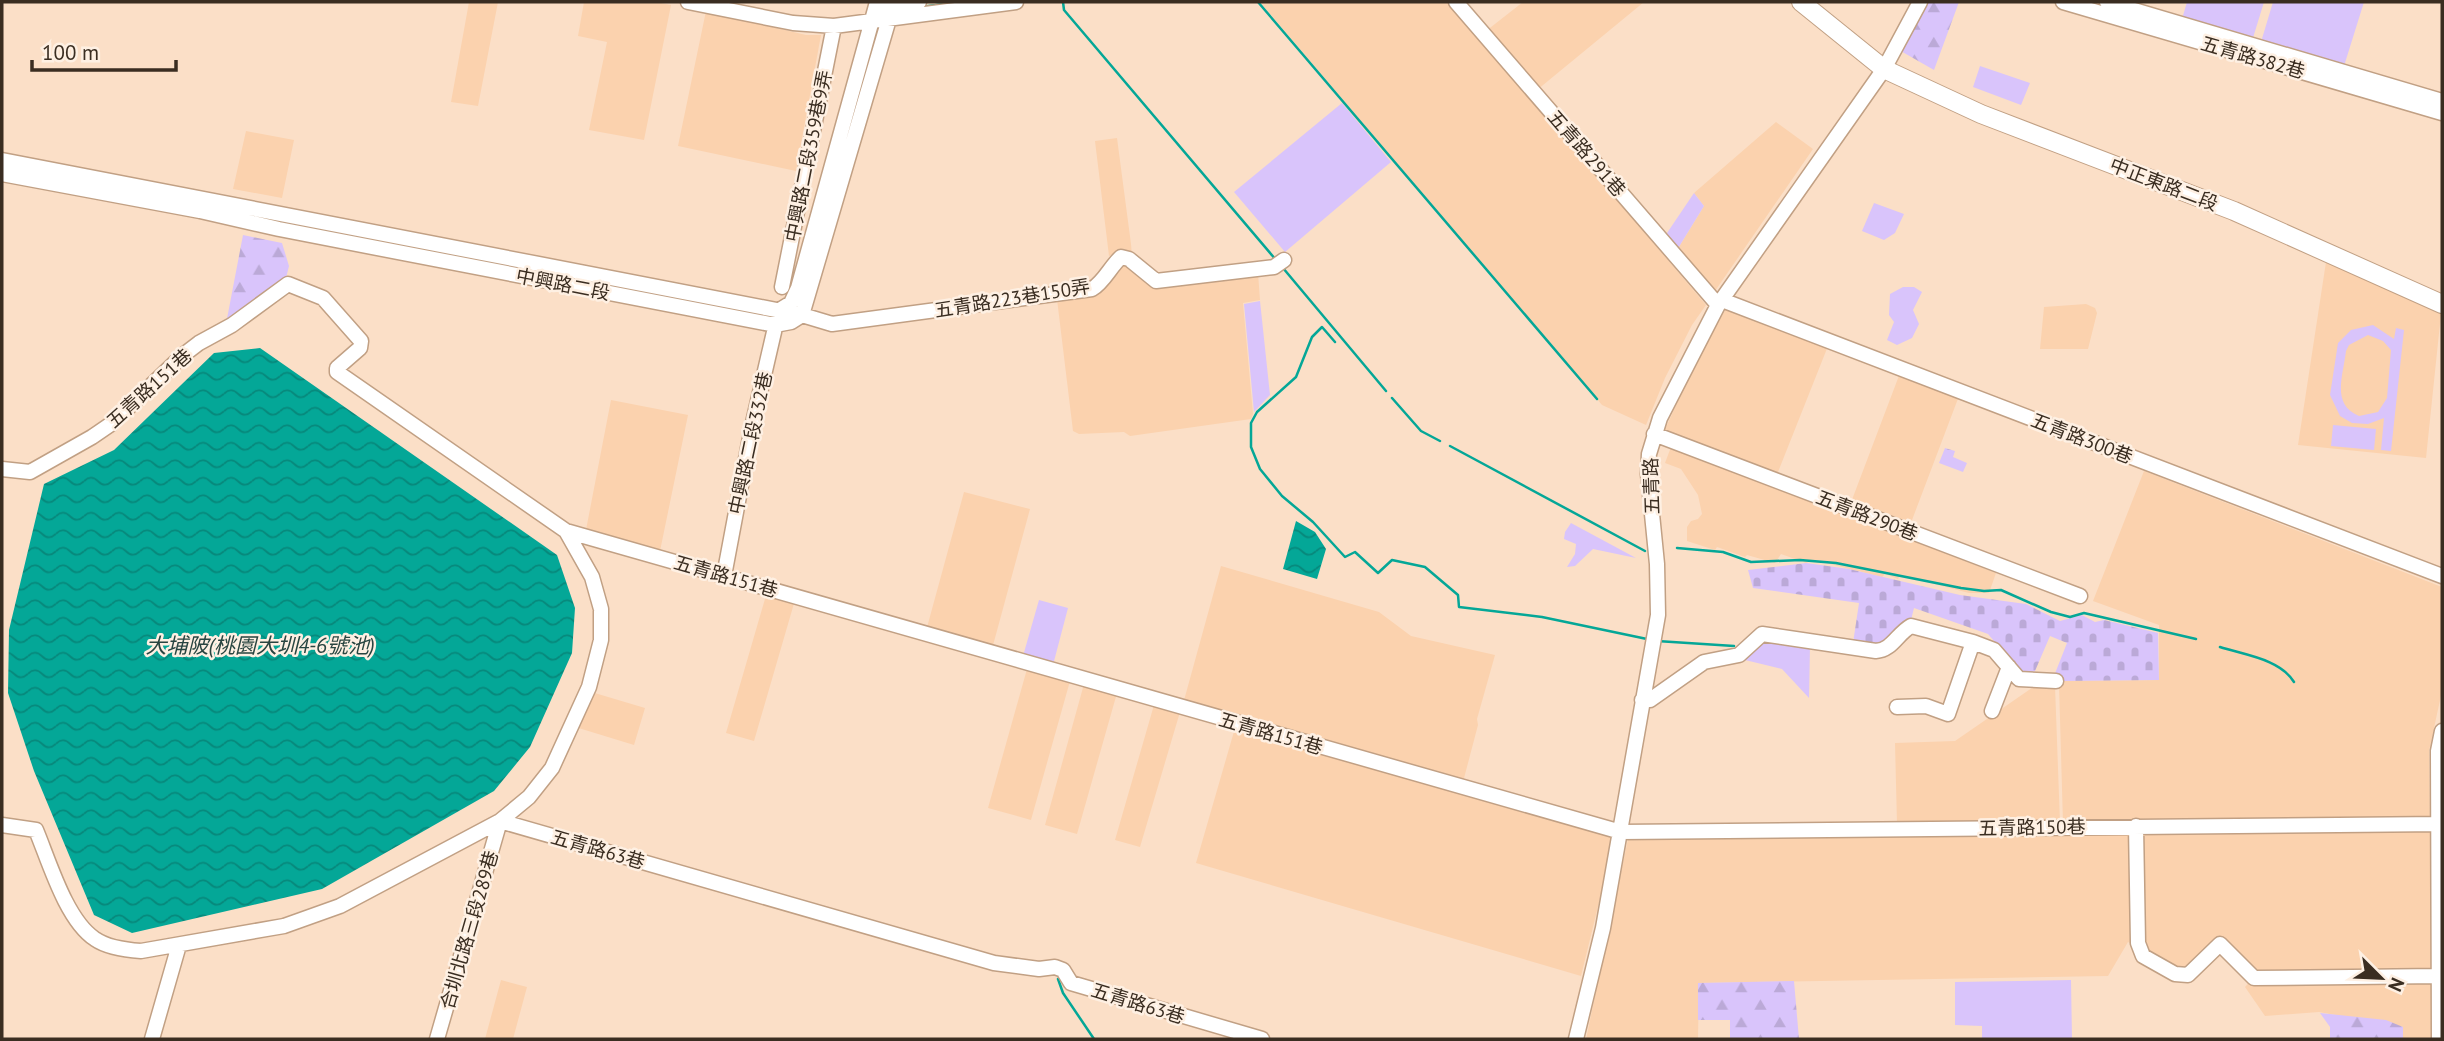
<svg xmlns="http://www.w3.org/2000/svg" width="2444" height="1041" viewBox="0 0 2444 1041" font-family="'PT Sans','Noto Sans TC',sans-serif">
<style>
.built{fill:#fbd2ae}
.green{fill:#d9c4fb;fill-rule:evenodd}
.forest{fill:url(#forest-firs)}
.cemetery{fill:url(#cemetery-stones)}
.water{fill:url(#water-waves)}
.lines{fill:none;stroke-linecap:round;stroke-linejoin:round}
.stream{stroke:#04a797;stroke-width:2.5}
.minor-casing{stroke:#c1a084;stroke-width:17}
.major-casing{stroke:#c1a084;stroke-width:20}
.minor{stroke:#fff;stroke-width:14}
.major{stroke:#fff;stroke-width:18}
.labels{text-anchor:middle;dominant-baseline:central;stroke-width:5;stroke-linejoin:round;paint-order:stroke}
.street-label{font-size:19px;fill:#3a2d21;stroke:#fef0e3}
.water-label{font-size:21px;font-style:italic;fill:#294541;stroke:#fef0e3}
</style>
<defs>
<pattern id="forest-firs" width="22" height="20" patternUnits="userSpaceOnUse" patternTransform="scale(1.75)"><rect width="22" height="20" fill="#d9c4fb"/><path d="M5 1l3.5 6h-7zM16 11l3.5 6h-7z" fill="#bba9d7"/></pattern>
<pattern id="cemetery-stones" width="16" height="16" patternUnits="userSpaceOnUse" patternTransform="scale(1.75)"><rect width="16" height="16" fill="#d9c4fb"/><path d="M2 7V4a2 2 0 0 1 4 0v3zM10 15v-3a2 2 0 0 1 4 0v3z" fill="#bba9d7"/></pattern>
<pattern id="water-waves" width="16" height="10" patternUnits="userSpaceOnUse" patternTransform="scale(1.75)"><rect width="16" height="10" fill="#04a797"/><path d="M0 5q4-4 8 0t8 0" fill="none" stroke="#07887b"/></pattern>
</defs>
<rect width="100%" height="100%" fill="#fbdfc7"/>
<path class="built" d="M 469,2 L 498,2 L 478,106 L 451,102 Z
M 584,2 L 656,2 L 671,5 L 644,140 L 589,130 L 607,42 L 578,36 Z
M 1260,2 L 1449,2 L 1706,305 L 1692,325 L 1665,378 L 1646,425 L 1602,405 Z
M 1523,2 L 1644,2 L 1537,90 L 1486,31 Z
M 706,11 L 806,35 L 821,35 L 796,171 L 678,146 Z
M 1776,122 L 1813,149 L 1715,291 L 1677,250 L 1704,206 L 1694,193 Z
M 246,131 L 294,140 L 282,198 L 233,189 Z
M 1117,138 L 1131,244 L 1132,256 L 1118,252 L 1109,256 L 1095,141 Z
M 2326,262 L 2441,314 L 2426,458 L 2298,445 Z
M 1121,263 L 1127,264 L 1155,286 L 1258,273 L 1260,300 L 1243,303 L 1253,414 L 1251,419 L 1130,436 L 1124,432 L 1079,434 L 1073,431 L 1057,299 L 1097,293 Z
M 2086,304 L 2095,308 L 2097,313 L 2088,349 L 2040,349 L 2044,307 Z
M 1727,307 L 1828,346 L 1776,477 L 1662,436 L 1696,361 Z
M 1900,373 L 1959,396 L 1909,528 L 1850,505 Z
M 611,400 L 688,415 L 660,551 L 586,530 Z
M 1671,447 L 1996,573 L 1989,593 L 1969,593 L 1900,575 L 1898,579 L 1885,574 L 1882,577 L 1814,560 L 1806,563 L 1781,554 L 1775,563 L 1747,555 L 1745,557 L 1717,547 L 1715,550 L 1687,541 L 1687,527 L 1691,521 L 1698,519 L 1702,514 L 1698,495 L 1681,469 L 1665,463 Z
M 2144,471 L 2442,587 L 2442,691 L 2429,751 L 2430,818 L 2063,823 L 2059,684 L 2065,681 L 2159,680 L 2159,625 L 2093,601 Z
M 964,492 L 1030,509 L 992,649 L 926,631 Z
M 1221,566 L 1379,612 L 1411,636 L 1495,655 L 1477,719 L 1478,725 L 1463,782 L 1183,704 Z
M 767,592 L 795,600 L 754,741 L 726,733 Z
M 1027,669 L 1070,681 L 1031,820 L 988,808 Z
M 1084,684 L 1117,693 L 1077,834 L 1045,825 Z
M 2036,685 L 2055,686 L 2060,823 L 1897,824 L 1895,743 L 1955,741 Z
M 588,691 L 645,708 L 634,745 L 572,726 Z
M 1154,705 L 1180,712 L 1140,847 L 1115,840 Z
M 1235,728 L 1615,837 L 1581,976 L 1196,863 Z
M 2434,829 L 2436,1039 L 2403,1039 L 2403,1027 L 2319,1012 L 2265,1016 L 2245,987 L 2256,975 L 2220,938 L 2186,970 L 2178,970 L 2128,942 L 2108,976 L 1699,983 L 1698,1039 L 1586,1039 L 1628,839 Z
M 501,980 L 527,987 L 513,1039 L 485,1039 Z"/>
<path class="green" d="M 2187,2 L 2264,2 L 2252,41 L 2182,19 Z
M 2273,2 L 2364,2 L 2344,66 L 2261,42 Z
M 1980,66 L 2030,83 L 2021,105 L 1973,87 Z
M 1342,103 L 1391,162 L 1285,252 L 1234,192 Z
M 1694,193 L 1704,206 L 1677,250 L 1665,236 Z
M 1874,203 L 1904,214 L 1895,233 L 1884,240 L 1862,231 Z
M 1903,287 L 1914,287 L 1922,292 L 1913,310 L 1919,324 L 1912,338 L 1897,345 L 1887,340 L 1894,322 L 1889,315 L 1890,294 Z
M 1260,301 L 1270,395 L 1254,412 L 1244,304 Z
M 2373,325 L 2394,339 L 2396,328 L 2404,330 L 2391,451 L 2381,450 L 2384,418 L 2368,424 L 2352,423 L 2340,416 L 2330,395 L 2338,343 L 2351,330 ZM 2368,335 L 2383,341 L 2391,350 L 2387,398 L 2378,412 L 2359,416 C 2331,404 2343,377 2346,351 L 2349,345 Z
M 2333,425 L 2376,429 L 2374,450 L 2331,446 Z
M 1571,523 L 1636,558 L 1593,549 L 1575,566 L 1567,567 L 1575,554 L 1576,544 L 1564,539 L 1565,532 Z
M 1039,600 L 1068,608 L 1053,665 L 1023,656 Z
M 1763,640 L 1810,646 L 1809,698 L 1782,669 L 1745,660 Z
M 2071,980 L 2072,1039 L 1982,1039 L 1982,1026 L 1955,1025 L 1955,982 Z"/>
<path class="forest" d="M 1925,2 L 1959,2 L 1934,70 L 1899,50 Z
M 243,235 L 282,243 L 289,266 L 286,278 L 226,324 Z
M 1945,448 L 1955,451 L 1953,457 L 1967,463 L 1963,472 L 1939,463 Z
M 1794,981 L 1799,1039 L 1730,1039 L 1730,1020 L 1698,1020 L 1698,983 Z
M 2320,1013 L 2386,1020 L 2403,1027 L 2403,1039 L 2330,1039 L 2330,1027 Z"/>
<path class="cemetery" d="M 1806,563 L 1849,569 L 1960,595 L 2026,604 L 2060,621 L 2082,615 L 2095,622 L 2104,620 L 2158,633 L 2159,680 L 2064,681 L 2054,676 L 2067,643 L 2050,636 L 2035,671 L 2023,675 L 1988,634 L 1914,608 L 1911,620 L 1880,648 L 1853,643 L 1859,603 L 1753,588 L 1748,570 Z"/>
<path class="water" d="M 260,348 L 557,555 L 575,608 L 572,653 L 530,747 L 494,791 L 322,889 L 132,933 L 94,915 L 34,771 L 8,693 L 9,630 L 44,484 L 114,450 L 214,353 Z
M 1296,521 L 1315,532 L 1326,549 L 1317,579 L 1283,569 Z"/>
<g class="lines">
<path class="stream" d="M 1063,2 L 1064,10 L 1276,260
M 1258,2 L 1597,399
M 921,7 L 959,2
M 1283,268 L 1386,391
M 1335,342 L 1322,327 L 1312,337 L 1296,377 L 1257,412 L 1251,423 L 1251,447 L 1260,469 L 1282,496 L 1313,522 L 1345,557 L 1355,552 L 1378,573 L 1392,560 L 1425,567 L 1458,595 L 1459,607 L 1542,617 L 1647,639
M 1392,398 L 1421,431 L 1440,441
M 1450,446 L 1645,551
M 1677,548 L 1723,552 L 1751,562 L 1800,560 L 1836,563 L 1961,588 L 1984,591 L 2001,590 L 2051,612 L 2070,617 L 2084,613 L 2196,639
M 1657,641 L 1734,646
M 2220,647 C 2245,655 2280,659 2294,682
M 1058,979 L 1063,993 L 1094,1039"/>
<g class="minor-casing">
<path id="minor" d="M 688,2 L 793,23 L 834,26 L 1016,2
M 1456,2 L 1718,305
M 2063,2 L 2442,113
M 2107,2 L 2442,101
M 886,8 L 919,2
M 2,160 L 802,315 L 832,324 L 1092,289 C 1104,282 1110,267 1121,257 L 1129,259 L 1156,281 L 1274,267 L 1284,260
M 2,174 L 200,211 L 279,229 L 775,325 L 791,322 L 802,315 L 894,2
M 782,287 L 834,26
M 1722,300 L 2442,576
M 778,311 L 791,303 L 798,288 L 877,2
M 1654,434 L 2080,596
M 2,469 L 30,472 L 92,437 L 111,424 L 182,356 L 199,343 L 232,325 L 288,284 L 323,298 L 361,341 L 360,348 L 337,368 L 337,372 L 566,531 L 1621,832 L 2442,824
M 724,576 L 752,427 L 777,319
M 1642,700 L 1650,700 L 1704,662 L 1739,655 L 1762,634 L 1876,651 C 1892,650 1897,634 1911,626 L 1973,642 L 1994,650 L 2019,679 L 2056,681
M 1897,707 L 1926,706 L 1948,714 L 1973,642
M 1992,711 L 2009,667
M 500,821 L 994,963 L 1039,969 L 1055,967 L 1063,970 L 1071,983 L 1262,1039
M 2,825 L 36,830 C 49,861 66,920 95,939 C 108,948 126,950 141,951 L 284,926 L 340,906 L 500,821 L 529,797 L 552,768 L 589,687 L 601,640 L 601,609 L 592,577 L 566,531
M 2136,826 L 2138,943 L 2143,956 L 2175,974 L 2188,975 L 2220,944 L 2254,978 L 2439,976
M 152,1039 L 179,945
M 437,1039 L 500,821
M 1576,1039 L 1603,928 L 1658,615 L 1657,564 L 1648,474 L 1649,454 L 1660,418 L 1718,305 L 1884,69 L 1920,2
M 2439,1039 L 2438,751 L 2442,731"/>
</g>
<g class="major-casing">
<path id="major" d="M 1801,2 L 1884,69 L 1981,114 L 2234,211 L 2442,304"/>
</g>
<use href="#minor" class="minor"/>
<use href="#major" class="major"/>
</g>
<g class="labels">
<g class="street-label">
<text transform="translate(2253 57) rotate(16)">五青路382巷</text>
<text transform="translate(1587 153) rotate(49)">五青路291巷</text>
<text transform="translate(808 156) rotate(-79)">中興路二段359巷9弄</text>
<text transform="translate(2164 184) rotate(21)">中正東路二段</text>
<text transform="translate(563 284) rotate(11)">中興路二段</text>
<text transform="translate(1012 298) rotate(-9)">五青路223巷150弄</text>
<text transform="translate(149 388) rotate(-42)">五青路151巷</text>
<text transform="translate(2082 438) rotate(21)">五青路300巷</text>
<text transform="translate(750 443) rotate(-78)">中興路二段332巷</text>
<text transform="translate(1651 486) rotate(-92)">五青路</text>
<text transform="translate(1867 515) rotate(21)">五青路290巷</text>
<text transform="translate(726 576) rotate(16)">五青路151巷</text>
<text transform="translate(1271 733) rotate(16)">五青路151巷</text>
<text transform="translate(2032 827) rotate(-1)">五青路150巷</text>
<text transform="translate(598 849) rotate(16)">五青路63巷</text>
<text transform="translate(469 930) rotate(-74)">合圳北路三段289巷</text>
<text transform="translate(1138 1003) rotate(17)">五青路63巷</text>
</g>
<g class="water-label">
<text x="260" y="645">大埔陂(桃園大圳4-6號池)</text>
</g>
</g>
<rect width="2444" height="1041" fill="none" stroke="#3a2d21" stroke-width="7"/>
<g transform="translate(2381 978) rotate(114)" stroke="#fef0e3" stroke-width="5" paint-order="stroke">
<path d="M0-5L12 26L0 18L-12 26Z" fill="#3a2d21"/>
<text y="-10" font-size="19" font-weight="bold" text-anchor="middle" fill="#3a2d21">N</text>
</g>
<path d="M32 60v10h144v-10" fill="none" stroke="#3a2d21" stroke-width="3.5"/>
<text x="42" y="60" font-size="21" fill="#3a2d21" stroke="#fef0e3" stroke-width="5" paint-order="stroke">100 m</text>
</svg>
